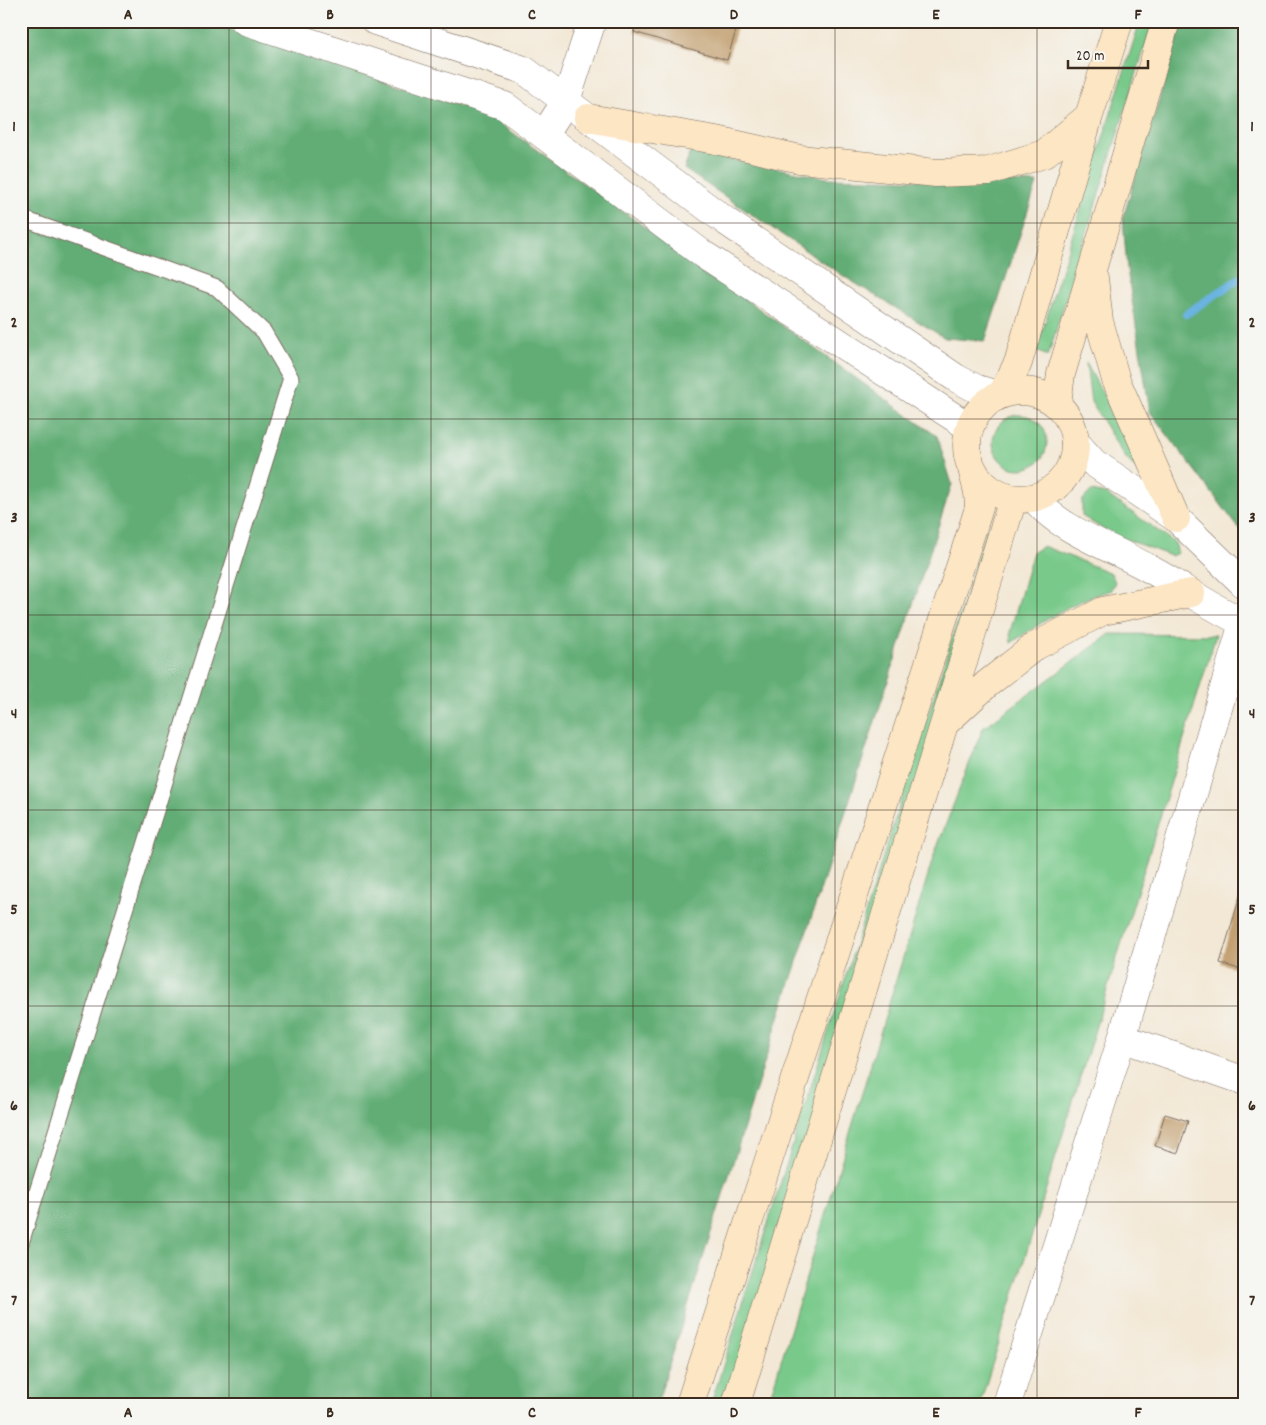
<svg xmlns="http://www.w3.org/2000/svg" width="1266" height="1425" viewBox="0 0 1266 1425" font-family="Dekko,sans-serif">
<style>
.green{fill:#78c98a;stroke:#5a7a54}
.forest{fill:#62ad76;stroke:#4e6c4a}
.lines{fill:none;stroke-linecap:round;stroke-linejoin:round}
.stream{stroke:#6ab3e2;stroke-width:8}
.building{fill:#c3a072}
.service-casing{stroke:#7b6c5e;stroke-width:17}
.minor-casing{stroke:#7b6c5e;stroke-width:29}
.tertiary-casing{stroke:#7b6c5e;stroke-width:29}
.secondary-casing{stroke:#7b6c5e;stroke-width:29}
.service{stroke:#fff;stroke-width:15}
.minor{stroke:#fff;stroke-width:28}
.tertiary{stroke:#fff;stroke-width:28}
.secondary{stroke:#fce6c4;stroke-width:28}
.grid{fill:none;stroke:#3b2a1e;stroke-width:1;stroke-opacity:0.55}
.neatline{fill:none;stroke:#3b2a1e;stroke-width:2}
.grid-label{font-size:16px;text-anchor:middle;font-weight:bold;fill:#3b2a1e}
</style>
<rect width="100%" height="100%" fill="#f6f6f2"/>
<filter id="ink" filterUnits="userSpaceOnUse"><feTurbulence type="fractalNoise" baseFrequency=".02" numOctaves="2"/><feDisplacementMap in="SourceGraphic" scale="10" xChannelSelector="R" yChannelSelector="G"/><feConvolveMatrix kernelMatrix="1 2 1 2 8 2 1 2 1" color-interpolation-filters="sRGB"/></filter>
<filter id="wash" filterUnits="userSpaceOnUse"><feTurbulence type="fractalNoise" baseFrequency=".0096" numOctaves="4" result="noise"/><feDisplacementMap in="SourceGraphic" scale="20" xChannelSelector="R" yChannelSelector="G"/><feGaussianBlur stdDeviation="1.12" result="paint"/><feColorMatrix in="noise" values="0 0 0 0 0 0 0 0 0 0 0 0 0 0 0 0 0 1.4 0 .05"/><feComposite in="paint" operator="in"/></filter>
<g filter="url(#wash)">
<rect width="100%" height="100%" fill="#f3e8d6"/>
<path class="green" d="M 1140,21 L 1153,21 L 1048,356 L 1036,351 Z
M 1086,363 L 1148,477 L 1144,477 L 1124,456 L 1091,402 Z
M993 442a27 27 0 1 1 54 0a27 27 0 1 1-54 0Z
M 1091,491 L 1106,494 L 1175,543 L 1178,553 L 1171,556 L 1109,533 L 1082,516 L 1082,501 Z
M 987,527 L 1002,532 L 725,1404 L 711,1404 Z
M 1043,546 L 1111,573 L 1115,582 L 1110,591 C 1073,600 1043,622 1011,643 L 1010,632 L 1033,552 Z
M 1110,634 L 1216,635 L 980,1404 L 768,1404 L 934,855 L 983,728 Z"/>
<path class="forest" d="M 21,21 L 204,21 L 488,115 L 937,436 L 952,484 L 770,1045 L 657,1404 L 21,1404 Z
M 1183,21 L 1245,21 L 1245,521 L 1241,531 L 1150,412 L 1127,269 L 1123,218 Z
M 691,151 L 827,178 L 1037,183 L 985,341 L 945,338 L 845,277 L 684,169 Z"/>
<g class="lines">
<path class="stream" d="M 1186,314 L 1245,275"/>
</g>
<g id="blocks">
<path class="building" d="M 637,21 L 739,21 L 727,60 L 634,32 Z
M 1244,883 L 1245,883 L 1245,971 L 1220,963 Z
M 1165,1114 L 1188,1121 L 1178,1153 L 1155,1146 Z"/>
</g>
</g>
<g filter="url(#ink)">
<use href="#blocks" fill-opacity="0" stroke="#7b6c5e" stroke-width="1"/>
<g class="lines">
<g class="service-casing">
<path id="service" d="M 21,218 L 217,288 L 264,332 L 291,378 L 21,1243"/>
</g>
<g class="minor-casing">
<path id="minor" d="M 544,135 L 566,101 L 592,21
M 1122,1038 L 1245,1081
M 1007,1404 L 1122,1038 L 1245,616"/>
</g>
<g class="tertiary-casing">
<path id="tertiary" d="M 245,21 L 505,106 L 704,255 L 969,427
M 375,21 L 524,70 L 727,222 L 956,378 L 977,389 L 997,395
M 1075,442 L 1094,463 L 1176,518 L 1245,585
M 1035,498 C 1053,527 1117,550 1148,568 C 1180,585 1211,608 1245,623"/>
</g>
<g class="secondary-casing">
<path id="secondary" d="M 588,118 L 716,140 L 800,159 L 936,173 L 989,171 L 1044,154 L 1089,116
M 1094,278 L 1099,321 L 1116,380 L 1176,518
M967 445a54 54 0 1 1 108 0a54 54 0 1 1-108 0Z
M 1002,394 L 1018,363 L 1089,116 L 1119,21
M 1057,404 L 1061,374 L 1166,21
M 946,722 L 987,684 L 1034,647 L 1103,611 L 1191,593
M 690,1404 L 979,508 L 978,492 L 972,469
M 736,1404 L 1013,499"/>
</g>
<use href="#service" class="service"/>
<use href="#minor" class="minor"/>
<use href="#tertiary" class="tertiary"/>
<use href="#secondary" class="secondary"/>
</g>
</g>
<path class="grid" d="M 229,21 L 229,1404M 431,21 L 431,1404M 633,21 L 633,1404M 835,21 L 835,1404M 1037,21 L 1037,1404M 21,223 L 1245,223M 21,419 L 1245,419M 21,615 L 1245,615M 21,810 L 1245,810M 21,1006 L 1245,1006M 21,1202 L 1245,1202"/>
<rect width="1266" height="1425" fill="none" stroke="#f6f6f2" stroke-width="55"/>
<path d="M1068 60v8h80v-8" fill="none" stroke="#3b2a1e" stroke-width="2.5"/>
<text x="1076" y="60" font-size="15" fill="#3b2a1e" stroke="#f6f6f2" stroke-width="4" paint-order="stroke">20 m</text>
<rect x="28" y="28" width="1210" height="1370" class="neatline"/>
<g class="grid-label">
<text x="128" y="19">A</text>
<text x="330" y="19">B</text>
<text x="532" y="19">C</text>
<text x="734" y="19">D</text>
<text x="936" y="19">E</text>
<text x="1138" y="19">F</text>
<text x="14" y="131">1</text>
<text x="1252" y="131">1</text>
<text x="14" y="327">2</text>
<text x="1252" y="327">2</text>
<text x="14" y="522">3</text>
<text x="1252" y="522">3</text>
<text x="14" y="718">4</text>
<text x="1252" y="718">4</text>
<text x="14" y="914">5</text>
<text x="1252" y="914">5</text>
<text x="14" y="1110">6</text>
<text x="1252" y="1110">6</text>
<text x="14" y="1305">7</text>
<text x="1252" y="1305">7</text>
<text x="128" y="1417">A</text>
<text x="330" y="1417">B</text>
<text x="532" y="1417">C</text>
<text x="734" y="1417">D</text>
<text x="936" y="1417">E</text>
<text x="1138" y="1417">F</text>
</g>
</svg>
